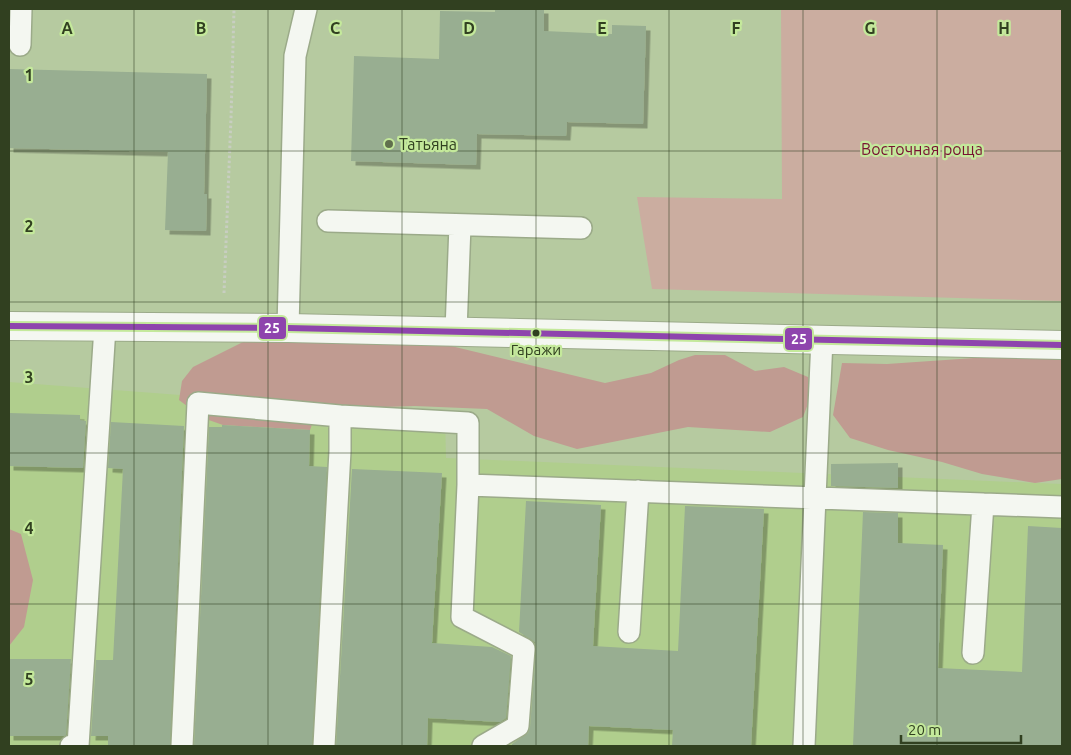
<svg xmlns="http://www.w3.org/2000/svg" width="1071" height="755" viewBox="0 0 1071 755" font-family="Ubuntu,sans-serif">
<style>
.built{fill:#b0ce8d}
.green{fill:#cbada0}
.forest{fill:#c09b91}
.building{fill:#98ae91;filter:url(#shadow)}
.lines{fill:none;stroke-linecap:round;stroke-linejoin:round}
.service-casing{stroke:#9baa89;stroke-width:24}
.secondary-casing{stroke:#9baa89;stroke-width:30}
.path{stroke:#c8cec1;stroke-width:3;stroke-dasharray:2.5 2.5;stroke-linecap:butt}
.service{stroke:#f4f7f1;stroke-width:21}
.secondary{stroke:#f4f7f1;stroke-width:28}
.bus-1-casing{stroke:#c4e99b;stroke-width:10}
.bus-1{stroke:#8e44ad;stroke-width:6}
.grid{fill:none;stroke:#314020;stroke-width:1;stroke-opacity:0.55}
.poi-dot{fill:#60704d;stroke:#c4e99b;stroke-width:2}
.bus-dot{fill:#314020;stroke:#c4e99b;stroke-width:2}
.labels{text-anchor:middle;dominant-baseline:central;stroke-width:4.5;stroke-linejoin:round;paint-order:stroke}
.bus-label{font-size:15px;fill:#314020;stroke:#c4e99b}
.poi-label{font-size:16px;fill:#314020;stroke:#c4e99b;text-anchor:start}
.park-label{font-size:16px;fill:#771232;stroke:#c4e99b}
.grid-label{font-size:16px;text-anchor:middle;font-weight:bold;fill:#314020;stroke:#c4e99b;stroke-width:4.5;stroke-linejoin:round;paint-order:stroke}
.line-badge{stroke:#c4e99b;stroke-width:2}
.badge-label{font-size:14px;text-anchor:middle;font-weight:bold;fill:#fff}
</style>
<defs>
<filter id="shadow"><feDropShadow dx="4.5" dy="4.5" stdDeviation="0" flood-color="#0004"/></filter>
</defs>
<rect width="100%" height="100%" fill="#b6caa0"/>
<path class="built" d="M 9,382 L 445,415 L 446,458 L 1062,484 L 1062,746 L 9,746 Z"/>
<path class="green" d="M 781,9 L 1062,9 L 1062,301 L 652,289 L 637,197 L 782,199 Z"/>
<path class="forest" d="M 418,338 L 605,383 L 651,373 L 679,360 L 695,355 L 725,355 L 755,371 L 784,367 L 808,377 L 811,396 L 803,417 L 770,432 L 688,427 L 577,449 L 534,436 L 487,409 L 415,406 L 351,408 L 314,419 L 310,430 L 223,425 L 203,418 L 179,400 L 182,381 L 193,367 L 243,342 Z
M 1019,355 L 1062,360 L 1062,479 L 1035,483 L 982,474 L 942,462 L 888,450 L 850,438 L 833,415 L 842,363 L 887,364 Z
M 9,529 L 21,534 L 33,580 L 24,627 L 9,646 Z"/>
<path class="building" d="M 495,9 L 544,9 L 544,31 L 612,34 L 612,25 L 646,26 L 643,124 L 567,122 L 566,136 L 477,134 L 476,165 L 351,161 L 354,56 L 439,59 L 440,11 L 495,12 Z
M 9,69 L 207,74 L 204,194 L 207,194 L 206,231 L 165,230 L 168,152 L 9,148 Z
M 9,413 L 80,415 L 80,420 L 86,421 L 83,468 L 9,466 Z
M 111,422 L 184,426 L 170,746 L 108,746 L 108,736 L 91,736 L 96,660 L 113,660 L 123,469 L 108,468 Z
M 222,425 L 310,430 L 309,466 L 327,467 L 312,746 L 194,746 L 209,427 L 222,427 Z
M 898,463 L 898,488 L 831,486 L 831,464 Z
M 352,469 L 442,473 L 432,643 L 492,647 L 511,656 L 506,718 L 500,722 L 428,718 L 427,746 L 336,746 Z
M 526,501 L 601,505 L 593,646 L 678,651 L 685,506 L 764,509 L 751,746 L 672,746 L 673,730 L 589,726 L 588,746 L 512,746 L 512,744 L 528,733 L 530,727 L 536,650 L 535,642 L 519,632 Z
M 863,512 L 898,513 L 898,543 L 943,545 L 938,668 L 1022,672 L 1028,526 L 1062,528 L 1062,746 L 853,746 Z
M 9,659 L 71,659 L 66,735 L 64,736 L 9,736 Z"/>
<g class="lines">
<g class="service-casing">
<path id="service" d="M 20,45 L 21,9
M 328,221 L 581,228
M 288,328 L 295,56 L 306,9
M 456,331 L 460,225
M 468,485 L 462,617 L 524,649 L 518,726 L 483,746
M 629,632 L 638,491
M 973,653 L 983,504
M 71,746 L 78,746 L 105,327
M 182,746 L 198,403 L 340,416
M 324,746 L 340,451 L 340,416 L 468,423 L 468,485 L 1062,507
M 804,746 L 822,339"/>
</g>
<g class="secondary-casing">
<path id="secondary" d="M 9,326 L 288,328 L 1062,345"/>
</g>
<path class="path" d="M 224,293 L 231,118 L 234,9"/>
<use href="#service" class="service"/>
<use href="#secondary" class="secondary"/>
<g class="bus-1-casing">
<path id="bus-1" d="M 9,326 L 288,328 L 1062,345"/>
</g>
<use href="#bus-1" class="bus-1"/>
</g>
<path class="grid" d="M 134,9 L 134,746M 268,9 L 268,746M 402,9 L 402,746M 536,9 L 536,746M 669,9 L 669,746M 803,9 L 803,746M 937,9 L 937,746M 9,151 L 1062,151M 9,302 L 1062,302M 9,453 L 1062,453M 9,604 L 1062,604"/>
<circle class="poi-dot" cx="389" cy="144" r="5"/>
<circle class="bus-dot" cx="536" cy="333" r="4.5"/>
<g class="labels">
<g class="bus-label">
<text x="536" y="349">Гаражи</text>
</g>
<g class="poi-label">
<text x="399" y="144">Татьяна</text>
</g>
<g class="park-label">
<text x="922" y="149">Восточная роща</text>
</g>
</g>
<g class="grid-label">
<text x="67" y="34">A</text>
<text x="201" y="34">B</text>
<text x="335" y="34">C</text>
<text x="469" y="34">D</text>
<text x="602" y="34">E</text>
<text x="736" y="34">F</text>
<text x="870" y="34">G</text>
<text x="1004" y="34">H</text>
<text x="29" y="81">1</text>
<text x="29" y="232">2</text>
<text x="29" y="383">3</text>
<text x="29" y="534">4</text>
<text x="29" y="685">5</text>
</g>
<g class="line-badge">
<rect x="258" y="316" width="29" height="24" rx="5" fill="#8e44ad"/>
<rect x="784" y="327" width="29" height="24" rx="5" fill="#8e44ad"/>
</g>
<g class="badge-label">
<text x="272" y="333">25</text>
<text x="799" y="344">25</text>
</g>
<rect width="1071" height="755" fill="none" stroke="#314020" stroke-width="20"/>
<path d="M901 735v8h120v-8" fill="none" stroke="#314020" stroke-width="2.5"/>
<text x="908" y="735" font-size="15" fill="#314020" stroke="#c4e99b" stroke-width="4" paint-order="stroke">20 m</text>
</svg>
